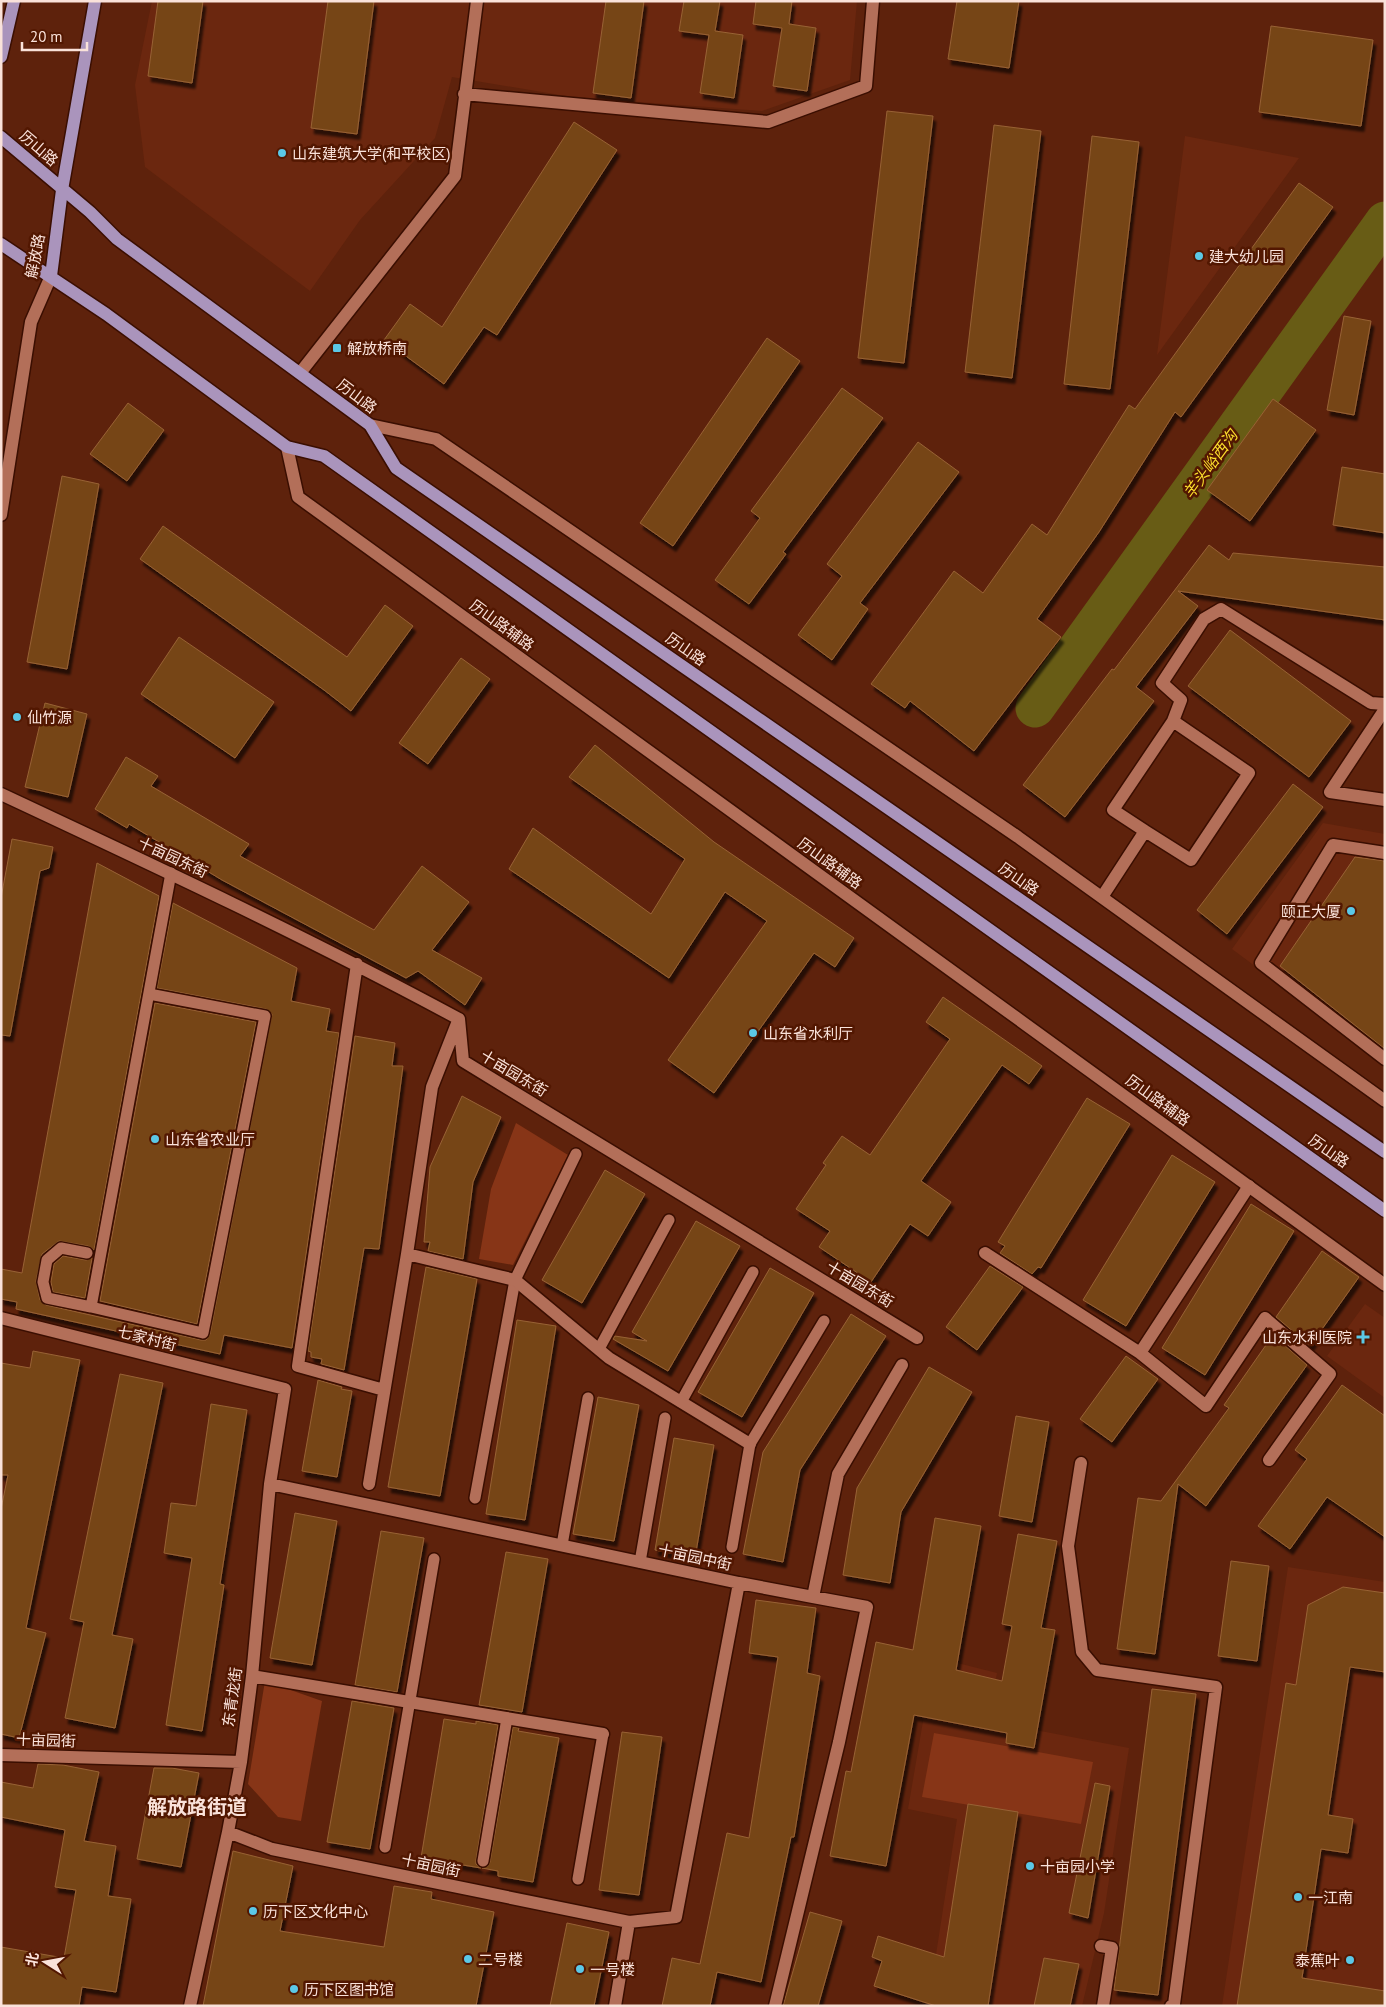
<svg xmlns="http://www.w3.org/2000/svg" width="1386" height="2007" viewBox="0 0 1386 2007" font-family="'PT Sans','Noto Sans SC',sans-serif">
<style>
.built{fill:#6b270f}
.green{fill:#873517}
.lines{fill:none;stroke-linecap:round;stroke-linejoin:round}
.river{stroke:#685c15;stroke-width:39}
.building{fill:#764519;stroke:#986234;filter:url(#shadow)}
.lane-casing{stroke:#3a0e01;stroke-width:14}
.street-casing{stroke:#3a0e01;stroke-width:15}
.secondary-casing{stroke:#3a0e01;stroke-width:15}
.primary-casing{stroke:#3a0e01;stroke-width:15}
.lane{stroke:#b36f59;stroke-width:11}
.street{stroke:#b36f59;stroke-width:12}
.secondary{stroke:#b36f59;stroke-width:12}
.primary{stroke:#aa94bc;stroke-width:12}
.poi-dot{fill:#5bc8e6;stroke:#521701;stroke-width:2}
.labels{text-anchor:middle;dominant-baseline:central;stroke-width:5;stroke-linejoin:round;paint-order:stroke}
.street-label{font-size:15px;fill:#fae2da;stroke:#521701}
.poi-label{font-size:15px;fill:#fae2da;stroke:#521701;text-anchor:start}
.water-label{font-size:16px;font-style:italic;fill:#fbde2c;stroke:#521701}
.district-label{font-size:20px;font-weight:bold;fill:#fae2da;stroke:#521701}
</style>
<defs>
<filter id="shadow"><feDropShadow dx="3" dy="5.5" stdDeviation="1" flood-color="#0009"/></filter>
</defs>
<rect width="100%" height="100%" fill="#5e220c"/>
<path class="built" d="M 152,1 L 857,1 L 850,80 L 762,111 L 572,97 L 452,77 L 435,138 L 360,220 L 310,291 L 145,167 L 135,85 Z
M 1185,136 L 1299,158 L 1157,355 Z
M 1323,823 L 1385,834 L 1385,1063 L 1232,949 Z
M 1365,1304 L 1385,1318 L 1385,1398 L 1327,1356 Z
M 1288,1567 L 1385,1582 L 1385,2006 L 1222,2006 Z
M 934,1657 L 997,1673 L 988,1721 L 1129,1748 L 1104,1913 L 1082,2006 L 928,2006 L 957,1819 L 908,1809 Z"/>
<path class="green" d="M 516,1123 L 568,1155 L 513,1265 L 479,1259 L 491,1189 Z
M 265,1681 L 322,1701 L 301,1821 L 278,1817 L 248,1784 Z
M 934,1733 L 1093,1762 L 1081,1824 L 922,1797 Z"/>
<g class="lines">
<path class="river" d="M 1035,708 L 1385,221"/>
</g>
<path class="building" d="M 158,1 L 203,1 L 192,83 L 148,76 Z
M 328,1 L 374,1 L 357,134 L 311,128 Z
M 606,1 L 644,1 L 631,98 L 593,93 Z
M 684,1 L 720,1 L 715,31 L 743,35 L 734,98 L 700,93 L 709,35 L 679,31 Z
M 756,1 L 792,1 L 789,24 L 816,28 L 807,91 L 773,86 L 782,28 L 753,24 Z
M 957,1 L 1019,1 L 1009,68 L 948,59 Z
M 1271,26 L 1373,40 L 1361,126 L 1259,112 Z
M 887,111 L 933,116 L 904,363 L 858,358 Z
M 574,122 L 617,150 L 497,335 L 484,327 L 444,384 L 384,340 L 410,304 L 442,327 Z
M 994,125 L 1041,131 L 1012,378 L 965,372 Z
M 1092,136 L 1139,142 L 1110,389 L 1064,384 Z
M 1299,183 L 1333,207 L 1181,417 L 1175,412 L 1099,532 L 1037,619 L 1061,637 L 974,751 L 910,701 L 905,708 L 871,684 L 954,571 L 983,593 L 1032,524 L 1047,535 L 1129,405 L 1135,409 Z
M 1344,316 L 1371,321 L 1354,415 L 1327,410 Z
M 767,338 L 800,361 L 673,546 L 640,523 Z
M 842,388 L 883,418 L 783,552 L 786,554 L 749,604 L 715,580 L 760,518 L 751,511 Z
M 1273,399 L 1316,430 L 1250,521 L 1207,490 Z
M 128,403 L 164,430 L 127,481 L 90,454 Z
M 918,442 L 959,472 L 860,603 L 868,609 L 832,660 L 798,635 L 842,576 L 827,564 Z
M 1342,467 L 1385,474 L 1385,533 L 1333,525 Z
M 62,476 L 99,484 L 67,669 L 27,662 Z
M 163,526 L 347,657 L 385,605 L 413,626 L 351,711 L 324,690 L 140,559 Z
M 1209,545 L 1229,560 L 1233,553 L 1385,567 L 1385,620 L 1178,591 L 1198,606 L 1136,687 L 1154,701 L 1065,817 L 1023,785 L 1112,669 L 1114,670 Z
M 1230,630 L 1351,721 L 1309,777 L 1188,686 Z
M 179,637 L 274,702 L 235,758 L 141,694 Z
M 461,658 L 490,679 L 428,764 L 399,743 Z
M 45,703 L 87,714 L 68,797 L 25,787 Z
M 595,745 L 714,842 L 854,938 L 835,967 L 814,953 L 714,1093 L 668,1060 L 767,921 L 725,892 L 669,978 L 509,869 L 533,828 L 651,914 L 685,859 L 569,777 Z
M 126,757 L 158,776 L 151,786 L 249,844 L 240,856 L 374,930 L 422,866 L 469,902 L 432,950 L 482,978 L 465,1005 L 418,971 L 406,978 L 222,880 L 129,824 L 127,828 L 95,809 Z
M 1293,784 L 1323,807 L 1227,934 L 1197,910 Z
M 12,839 L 53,847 L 49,868 L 40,871 L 10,1036 L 1,1035 L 1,898 Z
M 1355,857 L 1385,861 L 1385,1049 L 1280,966 Z
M 97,863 L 159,896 L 94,1250 L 88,1246 L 59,1241 L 42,1254 L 36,1281 L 40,1300 L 46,1305 L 201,1340 L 206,1340 L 210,1334 L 272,1014 L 266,1009 L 157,988 L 173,903 L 297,968 L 291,1001 L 330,1009 L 326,1031 L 339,1033 L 292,1348 L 224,1335 L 220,1354 L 16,1309 L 17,1302 L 1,1299 L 1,1269 L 22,1273 Z
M 943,997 L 1042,1066 L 1029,1084 L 1002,1065 L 921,1181 L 951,1202 L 928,1236 L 910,1224 L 871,1282 L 819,1247 L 830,1231 L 796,1209 L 826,1165 L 823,1163 L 842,1136 L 870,1155 L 950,1039 L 926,1022 Z
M 155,1003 L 256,1022 L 197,1324 L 100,1301 Z
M 355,1036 L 395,1043 L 392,1066 L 403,1066 L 379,1249 L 364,1248 L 344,1370 L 321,1364 L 322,1359 L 311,1357 L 311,1352 L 308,1351 Z
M 462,1096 L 501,1117 L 473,1182 L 463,1259 L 428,1251 L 430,1242 L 424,1242 L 430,1167 Z
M 1087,1098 L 1130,1124 L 1041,1268 L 1038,1267 L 1032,1274 L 1000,1253 L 1005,1246 L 998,1242 Z
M 1172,1155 L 1215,1182 L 1126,1326 L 1083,1300 Z
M 605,1170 L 645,1194 L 582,1303 L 542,1280 Z
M 1251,1204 L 1294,1231 L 1205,1375 L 1162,1348 Z
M 696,1221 L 740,1246 L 668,1371 L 613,1339 L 615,1336 L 647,1341 L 632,1332 Z
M 1322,1251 L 1359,1277 L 1310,1346 L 1276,1317 Z
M 63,1256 L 86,1260 L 92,1258 L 85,1298 L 53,1292 L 51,1282 L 54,1264 Z
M 990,1266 L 1023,1287 L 977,1350 L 946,1327 Z
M 426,1267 L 477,1279 L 440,1496 L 388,1487 Z
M 770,1268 L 814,1293 L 742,1417 L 698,1392 Z
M 851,1314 L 886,1336 L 800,1470 L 783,1562 L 743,1554 L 763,1452 Z
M 517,1320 L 556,1326 L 525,1520 L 486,1514 Z
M 1273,1335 L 1307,1365 L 1206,1506 L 1178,1484 L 1155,1654 L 1117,1649 L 1138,1498 L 1161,1501 L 1229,1408 L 1224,1405 Z
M 33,1351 L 80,1360 L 26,1628 L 46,1633 L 19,1738 L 1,1734 L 1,1509 L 8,1475 L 1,1475 L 1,1363 L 30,1368 Z
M 1126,1356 L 1158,1379 L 1112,1442 L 1080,1419 Z
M 929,1367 L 972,1392 L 901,1512 L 890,1583 L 843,1575 L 857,1488 Z
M 120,1374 L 163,1383 L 112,1635 L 133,1639 L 115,1728 L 65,1718 L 84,1622 L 70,1619 Z
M 318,1380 L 342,1387 L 341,1389 L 352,1391 L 337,1477 L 302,1471 Z
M 1342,1385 L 1385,1416 L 1385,1537 L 1327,1497 L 1290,1549 L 1258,1526 L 1307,1459 L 1295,1450 Z
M 598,1397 L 639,1405 L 614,1541 L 573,1534 Z
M 211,1404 L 247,1410 L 220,1584 L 224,1585 L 202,1731 L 166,1725 L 192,1558 L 164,1553 L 171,1503 L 196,1506 Z
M 1016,1416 L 1049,1422 L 1032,1522 L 999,1516 Z
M 674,1438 L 714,1445 L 695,1558 L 655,1550 Z
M 295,1513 L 337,1521 L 312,1665 L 270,1658 Z
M 935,1518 L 981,1526 L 956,1670 L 1002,1681 L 1012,1626 L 1002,1624 L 1018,1534 L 1057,1541 L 1041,1628 L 1055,1630 L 1034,1748 L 1006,1743 L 1007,1733 L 914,1715 L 886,1866 L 830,1856 L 846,1771 L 851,1772 L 876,1642 L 913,1650 Z
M 381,1531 L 424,1538 L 397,1692 L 355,1685 Z
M 506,1552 L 548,1559 L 522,1712 L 479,1705 Z
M 1231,1561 L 1269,1566 L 1257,1661 L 1218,1656 Z
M 1343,1587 L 1385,1593 L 1385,1672 L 1350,1667 L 1328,1815 L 1353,1819 L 1348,1853 L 1321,1849 L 1302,1978 L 1385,1991 L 1385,2006 L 1237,2006 L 1286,1683 L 1296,1685 L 1308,1605 Z
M 756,1600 L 816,1608 L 807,1673 L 820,1676 L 794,1837 L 791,1837 L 761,1982 L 717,1972 L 710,2006 L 662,2006 L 672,1958 L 700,1964 L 727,1833 L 749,1838 L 778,1657 L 749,1653 Z
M 1152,1689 L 1196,1694 L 1158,1995 L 1114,1990 Z
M 352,1701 L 394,1708 L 370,1849 L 327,1842 Z
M 444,1719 L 476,1724 L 476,1721 L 498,1725 L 476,1860 L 476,1864 L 481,1868 L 421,1858 Z
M 513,1727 L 519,1728 L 518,1731 L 559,1738 L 533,1882 L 498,1876 L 498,1871 L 482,1868 L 488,1866 L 490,1862 Z
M 622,1732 L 662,1737 L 639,1895 L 599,1890 Z
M 38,1764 L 63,1765 L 99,1772 L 84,1841 L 116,1846 L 108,1896 L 131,1899 L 116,1992 L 82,1987 L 79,2006 L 1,2006 L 1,1947 L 64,1958 L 76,1890 L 55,1887 L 65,1830 L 1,1817 L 1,1782 L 33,1788 Z
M 154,1768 L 172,1768 L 199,1773 L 181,1867 L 137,1859 Z
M 1095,1783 L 1110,1786 L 1088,1918 L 1069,1913 Z
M 968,1804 L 1018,1812 L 988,2006 L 936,2006 L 874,1986 L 882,1961 L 872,1957 L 878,1936 L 944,1957 Z
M 233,1851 L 293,1866 L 280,1931 L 384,1947 L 394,1886 L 432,1892 L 431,1899 L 494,1912 L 476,2006 L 203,2006 Z
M 810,1912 L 842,1921 L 818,2006 L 783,2006 Z
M 567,1923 L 609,1932 L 594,2006 L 550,2006 Z
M 1044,1958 L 1079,1964 L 1070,2006 L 1034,2006 Z"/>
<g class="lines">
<g class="lane-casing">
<path id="lane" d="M 149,994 L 265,1016 L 203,1333 L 91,1307 L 171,873
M 87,1253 L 61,1248 L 47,1260 L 43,1282 L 47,1298 L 91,1307
M 599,1349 L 669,1220
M 681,1402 L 753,1272
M 475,1498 L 515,1280 L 576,1154
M 562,1545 L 588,1398
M 732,1547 L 750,1444 L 824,1321
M 640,1562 L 665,1418
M 385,1847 L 434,1559
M 483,1861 L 507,1718
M 578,1879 L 603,1734"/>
</g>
<g class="street-casing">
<path id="street" d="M 464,94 L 768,122 L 866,86 L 873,1
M 300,373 L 455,176 L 477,1
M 1385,709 L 1330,792 L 1385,800
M 1,794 C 155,866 309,938 459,1019
M 1145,831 L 1191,860 L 1249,773 L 1173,721
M 1385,853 L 1333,845 L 1261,963 L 1385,1059
M 1102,897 L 1145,831 L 1113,810 L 1173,721 L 1181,700 L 1162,683 L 1204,619 L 1221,609 L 1371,703 L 1385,704
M 357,964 L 298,1366 L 384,1390
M 459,1019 L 463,1061 L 917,1338
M 985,1253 L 1140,1353 L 1249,1186
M 407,1254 L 515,1280 L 609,1358 L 750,1444
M 1,1318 L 285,1389 L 270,1484 L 252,1676 L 241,1762 L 228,1832 L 190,2006
M 1140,1353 L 1206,1406 L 1265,1318 L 1330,1374 L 1269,1460
M 1081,1463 L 1068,1546 L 1082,1652 L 1097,1670 L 1216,1687 L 1174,2004 L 1171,2006
M 270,1484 L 739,1583 L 676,1917 L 629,1922 L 615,2006
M 369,1484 L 407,1254 L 432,1087 L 458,1021
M 739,1583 L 813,1597 L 838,1474 L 902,1365
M 252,1676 L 603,1734
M 1,1755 L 241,1762
M 228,1832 L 272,1849 L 629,1922
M 1101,1946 L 1112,1948 L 1103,2006
M 775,2006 L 839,1742 L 867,1607 L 813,1597"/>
</g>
<g class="secondary-casing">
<path id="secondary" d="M 370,425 L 436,439 L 1018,837 L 1385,1101
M 287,447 L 298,497 L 1385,1285
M 1,515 L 31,322 L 51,276"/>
</g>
<g class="primary-casing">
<path id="primary" d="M 1,57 L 14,1
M 1,137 L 90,212 L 117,239 L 370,425 L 396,468 L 1385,1152
M 1,244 L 106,314 L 287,447 L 324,456 L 1385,1211
M 51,276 L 62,190 L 95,1"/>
</g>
<use href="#lane" class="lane"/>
<use href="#street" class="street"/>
<use href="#secondary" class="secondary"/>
<use href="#primary" class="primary"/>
</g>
<g class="poi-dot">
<circle cx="282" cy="153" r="5"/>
<circle cx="1199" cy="256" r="5"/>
<rect x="332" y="343" width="10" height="10" rx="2.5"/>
<circle cx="17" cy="717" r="5"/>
<circle cx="1351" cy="911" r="5"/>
<circle cx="753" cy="1033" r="5"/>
<circle cx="155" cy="1139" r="5"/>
<path d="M1360.5 1329.5h5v5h5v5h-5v5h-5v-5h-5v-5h5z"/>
<circle cx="1030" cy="1866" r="5"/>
<circle cx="1298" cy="1897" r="5"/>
<circle cx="253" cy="1911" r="5"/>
<circle cx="468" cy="1959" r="5"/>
<circle cx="1350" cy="1960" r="5"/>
<circle cx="580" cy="1969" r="5"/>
<circle cx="294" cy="1989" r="5"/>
</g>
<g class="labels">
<g class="street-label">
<text transform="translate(39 148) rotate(41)">历山路</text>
<text transform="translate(35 256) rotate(-79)">解放路</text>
<text transform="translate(357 396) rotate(37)">历山路</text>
<text transform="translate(502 625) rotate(36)">历山路辅路</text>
<text transform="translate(686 649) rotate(35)">历山路</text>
<text transform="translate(173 857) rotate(25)">十亩园东街</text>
<text transform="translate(830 863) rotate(36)">历山路辅路</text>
<text transform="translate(1019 879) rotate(35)">历山路</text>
<text transform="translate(514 1073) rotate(31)">十亩园东街</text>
<text transform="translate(1158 1100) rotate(36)">历山路辅路</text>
<text transform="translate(1329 1151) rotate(35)">历山路</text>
<text transform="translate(860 1284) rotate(31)">十亩园东街</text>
<text transform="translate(147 1338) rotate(14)">七家村街</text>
<text transform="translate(695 1557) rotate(12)">十亩园中街</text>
<text transform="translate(232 1697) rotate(-82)">东青龙街</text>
<text transform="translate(46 1740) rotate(2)">十亩园街</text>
<text transform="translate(431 1865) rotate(12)">十亩园街</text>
</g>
<g class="poi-label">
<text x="292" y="153">山东建筑大学(和平校区)</text>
<text x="1209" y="256">建大幼儿园</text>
<text x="347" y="348">解放桥南</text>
<text x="27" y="717">仙竹源</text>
<text x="1341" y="911" text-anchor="end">颐正大厦</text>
<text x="763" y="1033">山东省水利厅</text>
<text x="165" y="1139">山东省农业厅</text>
<text x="1352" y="1337" text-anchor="end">山东水利医院</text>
<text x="1040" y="1866">十亩园小学</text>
<text x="1308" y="1897">一江南</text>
<text x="263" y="1911">历下区文化中心</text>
<text x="478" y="1959">二号楼</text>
<text x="1340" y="1960" text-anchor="end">泰蕉叶</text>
<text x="590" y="1969">一号楼</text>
<text x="304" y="1989">历下区图书馆</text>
</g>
<g class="water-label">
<text transform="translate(1210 464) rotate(-54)">羊头峪西沟</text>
</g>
<g class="district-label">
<text x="197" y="1807">解放路街道</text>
</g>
</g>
<rect width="1386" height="2007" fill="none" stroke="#fae2da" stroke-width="5"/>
<g transform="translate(45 1962) rotate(281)" stroke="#521701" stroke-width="4" paint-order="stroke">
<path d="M0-4L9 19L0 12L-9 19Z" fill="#fae2da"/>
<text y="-8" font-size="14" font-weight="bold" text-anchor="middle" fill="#fae2da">北</text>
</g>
<path d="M22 42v8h65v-8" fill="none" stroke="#fae2da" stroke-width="2.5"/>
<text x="30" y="42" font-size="15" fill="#fae2da" stroke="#521701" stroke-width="4" paint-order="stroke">20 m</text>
</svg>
